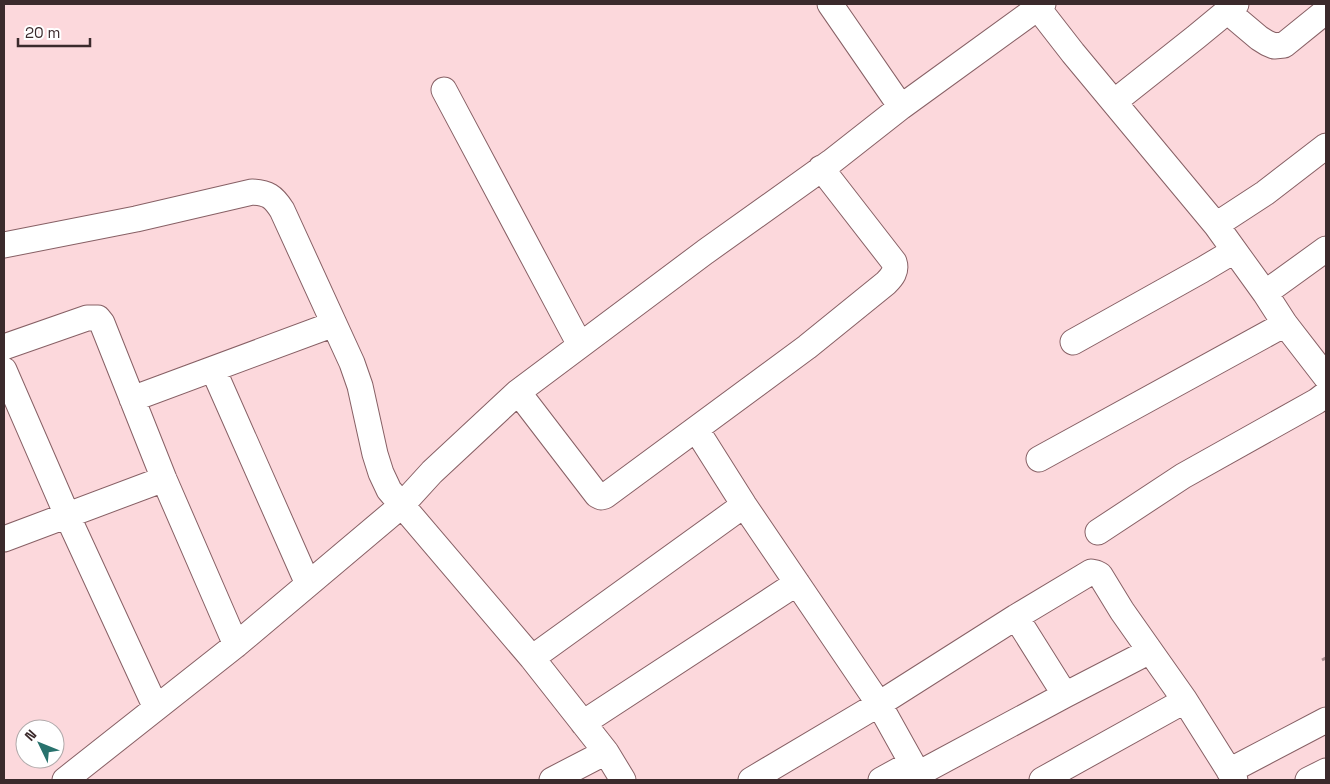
<svg xmlns="http://www.w3.org/2000/svg" width="1330" height="784" viewBox="0 0 1330 784" font-family="'Space Grotesk',sans-serif">
<style>
.lines{fill:none;stroke-linecap:round;stroke-linejoin:round}
.minor-casing{stroke:#876065;stroke-width:27}
.path{stroke:#ae9195;stroke-width:3;stroke-dasharray:4 4;stroke-linecap:butt}
.minor{stroke:#fff;stroke-width:25}
</style>
<rect width="100%" height="100%" fill="#fcd8dc"/>
<g class="lines">
<g class="minor-casing">
<path id="minor" d="M 830,4 L 901,107
M 1038,8 L 1073,53 L 1216,225 L 1265,293 L 1285,324 L 1326,377
M 1227,11 L 1259,38 L 1267,43 L 1274,46 L 1284,45 L 1326,11
M 444,90 L 580,345
M 1114,102 L 1196,37 L 1236,4
M 1216,225 L 1265,193 L 1326,146
M 4,245 L 136,219 L 252,192 C 268,193 273,196 282,210 L 352,363 L 360,386 L 375,454 L 381,473 L 389,490 L 532,658
M 1265,293 L 1326,249
M 1073,342 L 1202,270 L 1234,251
M 4,347 L 87,318 L 98,318 L 102,323 L 164,479 L 236,645
M 213,369 L 308,584
M 4,370 L 67,515 L 156,708
M 518,392 L 597,495 L 601,497 L 605,496 L 807,347 L 886,283 C 892,277 897,271 894,262 L 821,168
M 132,399 L 334,324
M 696,429 L 744,505 L 879,704 L 918,774 L 923,780
M 1039,459 L 1285,324
M 1098,532 L 1183,476 L 1317,401 L 1326,394
M 4,539 L 164,479
M 1016,617 L 1065,695
M 583,723 L 797,583
M 1229,771 L 1326,720
M 918,774 L 1065,695 L 1150,651
M 65,780 L 236,645 L 401,506 L 432,472 L 518,392 L 705,252 L 831,162 L 901,107 L 1043,4
M 552,780 L 606,752
M 623,780 L 606,752 L 532,658 L 744,505
M 751,780 L 879,704 L 1016,617 L 1091,572 L 1096,573 L 1100,575 L 1122,611 L 1184,699
M 881,780 L 912,763
M 1042,780 L 1177,705 L 1184,699 L 1235,780
M 1308,780 L 1326,771"/>
</g>
<path class="path" d="M 1322,660 L 1326,658"/>
<use href="#minor" class="minor"/>
</g>
<rect width="1330" height="784" fill="none" stroke="#3b2a2c" stroke-width="10"/>
<g transform="translate(40 744) rotate(313)"><circle r="24" fill="#ffffff" stroke="#b1aaab"/>
<path d="M0-4L9 19L0 12L-9 19Z" fill="#28726d"/>
<text y="-8" font-size="14" font-weight="bold" text-anchor="middle" fill="#3b2a2c">N</text>
</g>
<path d="M18 38v8h72v-8" fill="none" stroke="#3b2a2c" stroke-width="2.5"/>
<text x="25" y="38" font-size="15" fill="#3b2a2c" stroke="#ffffff" stroke-width="4" paint-order="stroke">20 m</text>
</svg>
